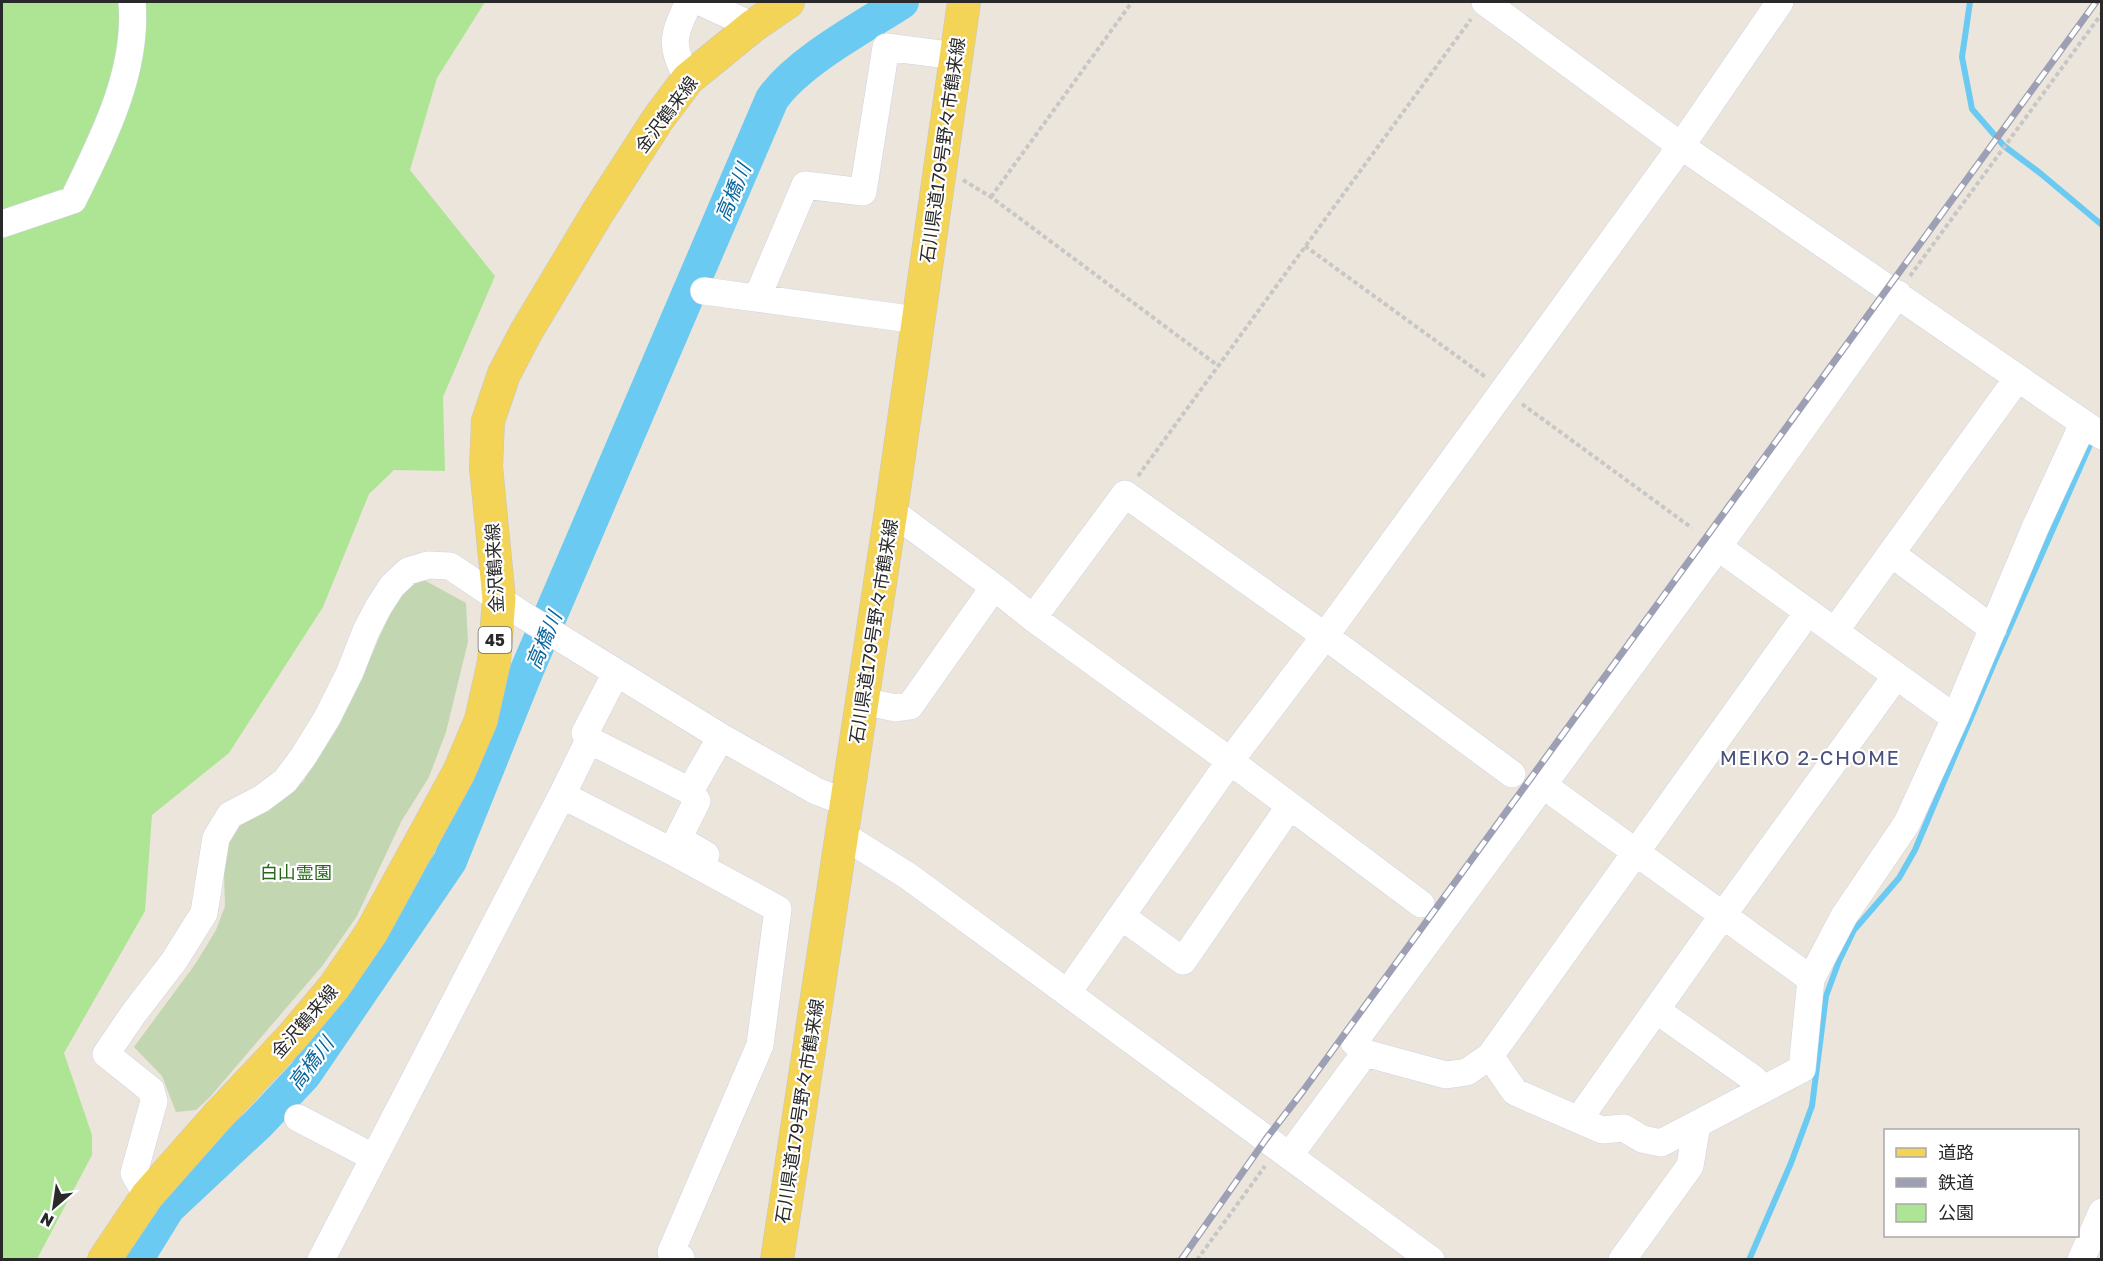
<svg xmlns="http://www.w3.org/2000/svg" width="2103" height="1261" viewBox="0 0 2103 1261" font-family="'Golos Text','Noto Sans JP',sans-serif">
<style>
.green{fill:#aee595}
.cemetery{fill:#c2d7b1}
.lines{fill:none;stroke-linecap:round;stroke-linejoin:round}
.stream{stroke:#6acaf2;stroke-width:6}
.river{stroke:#6acaf2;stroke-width:34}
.minor-casing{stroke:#d0d3e3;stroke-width:28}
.major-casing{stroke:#c7c7c7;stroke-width:34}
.path{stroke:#c7c7c7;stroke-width:4;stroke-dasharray:4.5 3;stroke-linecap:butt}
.minor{stroke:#fff;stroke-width:27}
.major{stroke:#f4d457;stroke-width:33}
.rail-casing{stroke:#9da0b4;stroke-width:7}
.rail{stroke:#fff;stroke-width:4.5;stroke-dasharray:14;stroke-linecap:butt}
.labels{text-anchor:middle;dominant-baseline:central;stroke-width:4.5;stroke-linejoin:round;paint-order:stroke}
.shield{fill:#fff;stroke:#696969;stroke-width:1.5}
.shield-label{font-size:16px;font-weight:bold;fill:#292929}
.street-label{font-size:18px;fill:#292929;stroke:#fff}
.park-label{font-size:18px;fill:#266818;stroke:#fff}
.water-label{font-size:20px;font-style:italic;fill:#09669e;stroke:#fff}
.neighbourhood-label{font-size:20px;letter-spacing:1.5px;fill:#49507b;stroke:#fff}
</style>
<rect width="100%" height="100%" fill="#ece5db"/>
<path class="green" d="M 2,2 L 485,2 L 437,78 L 410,170 L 495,276 L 443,397 L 445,471 L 394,470 L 369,494 L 323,607 L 229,753 L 152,815 L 145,911 L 64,1053 L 92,1135 L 92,1155 L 37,1259 L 2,1260 Z"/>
<path class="cemetery" d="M 424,580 L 466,603 L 468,642 L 446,732 L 429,777 L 401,822 L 357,916 L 323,965 L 210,1097 L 196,1110 L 176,1112 L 162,1076 L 134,1047 L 196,963 L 216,930 L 225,906 L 224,874 L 221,856 L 224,839 L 243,820 L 303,782 L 355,692 L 384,627 L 394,600 L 408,585 Z"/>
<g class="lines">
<path class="stream" d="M 1970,2 L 1962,57 L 1972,109 L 2004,146 L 2040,173 L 2102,225
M 1749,1260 L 1791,1163 L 1812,1106 L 1826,996 L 1839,961 L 1854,930 L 1899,878 L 1915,850 L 1994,663 L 2093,438"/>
<path class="river" d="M 136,1260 L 168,1208 L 258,1124 L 305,1074 L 450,861 L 527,670 L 772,99 C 799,61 862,28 902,2"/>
<g class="minor-casing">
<path id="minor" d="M 701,2 L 753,26
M 1485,2 L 1681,146 L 2102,436
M 688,79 C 669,44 673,36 689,2
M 2,224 L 73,200 C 103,139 138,71 132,2
M 704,291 L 917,320
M 757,298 L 805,185 L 863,192 L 886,47 L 956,56
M 1718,547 L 1898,294
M 1892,554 L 1993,629
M 994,587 L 1033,618 L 1230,761 L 1421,904
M 1033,618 L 1125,494 L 1325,636 L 1512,774
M 1835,631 L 2017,379
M 616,673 L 585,733 L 589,740 L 690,791 L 721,737
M 862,701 L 896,708 L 910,706 L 994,587 L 891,511
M 589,740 L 562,795 L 671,851 L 778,909 L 760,1045 L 671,1252 L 681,1258
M 690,791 L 697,801 L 678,839 L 706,855
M 841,834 L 908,876 L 1431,1260
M 1121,916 L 1183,961 L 1289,807
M 1811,979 L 1844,916 L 1907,823 L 1955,718
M 1068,992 L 1230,761 L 1325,636 L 1681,146 L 1780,2
M 1656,1010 L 1754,1079 L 1753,1095
M 1365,1053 L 1446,1075 L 1467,1072 L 1490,1056 L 1808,612
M 1490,1056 L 1515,1092 L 1602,1130 L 1624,1128 L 1642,1139 L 1661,1143 L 1802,1069 L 1811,979 L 1543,785
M 298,1118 L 373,1157
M 1579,1119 L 1723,915 L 1896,676
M 1289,1156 L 1365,1053 L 1354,1042 L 1718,547 L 1955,718 L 2035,528 L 2083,424
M 147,1196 L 134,1173 L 154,1101 L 151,1090 L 106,1054 L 134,1013 L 174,961 L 204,913 L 216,838 L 230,815 L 261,799 L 285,781 L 303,757 L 327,718 L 350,672 L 366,631 L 379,606 L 392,586 L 408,571 L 428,565 L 450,566 L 523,615 L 721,737 L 816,791 L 847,803
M 321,1260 L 562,795
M 1622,1260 L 1690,1166 L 1697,1124
M 2081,1260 L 2102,1212"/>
</g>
<g class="major-casing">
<path id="major" d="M 104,1260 L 147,1196 L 215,1119 L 292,1037 L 334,987 L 371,933 L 459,772 L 481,720 L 494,662 L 499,599 L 486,467 L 488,421 L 504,374 L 526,332 L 598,212 L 658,119 L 688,79 L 753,26 L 788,2
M 777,1260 L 891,511 L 964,2"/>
</g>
<path class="path" d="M 963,180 L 991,197 L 1217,365
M 991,197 L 1132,2
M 1305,246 L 1487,378
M 1910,276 L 2102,13
M 1522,404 L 1692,528
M 1138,476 L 1471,19
M 1197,1260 L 1265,1166"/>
<use href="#minor" class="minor"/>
<use href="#major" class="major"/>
<g class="rail-casing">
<path id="rail" d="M 1181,1260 L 1266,1139 L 1303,1091 L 2096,2"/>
</g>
<use href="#rail" class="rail"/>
</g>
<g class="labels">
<rect class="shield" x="478.5" y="627" width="33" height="26" rx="4.5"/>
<g class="shield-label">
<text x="495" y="640">45</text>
</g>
<g class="street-label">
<text transform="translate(666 114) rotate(-53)">金沢鶴来線</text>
<text transform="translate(942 150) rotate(-82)">石川県道179号野々市鶴来線</text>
<text transform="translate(494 568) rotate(-93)">金沢鶴来線</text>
<text transform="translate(873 631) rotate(-81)">石川県道179号野々市鶴来線</text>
<text transform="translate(304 1021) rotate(-49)">金沢鶴来線</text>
<text transform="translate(799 1111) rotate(-81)">石川県道179号野々市鶴来線</text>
</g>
<g class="park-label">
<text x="296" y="872">白山霊園</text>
</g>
<g class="water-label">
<text transform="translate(732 192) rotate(-67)">高橋川</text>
<text transform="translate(543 640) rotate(-67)">高橋川</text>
<text transform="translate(310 1063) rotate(-53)">高橋川</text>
</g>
<g class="neighbourhood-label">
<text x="1810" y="757">MEIKO 2-CHOME</text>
</g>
</g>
<rect width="2103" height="1261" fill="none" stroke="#292929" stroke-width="6"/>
<rect x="1884" y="1129" width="195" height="108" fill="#ffffff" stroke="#a9a9a9" stroke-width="1.5"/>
<rect x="1896" y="1148" width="30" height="9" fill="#f4d457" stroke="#a9a9a9" stroke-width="1.5"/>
<text x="1938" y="1159" font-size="18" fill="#292929">道路</text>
<rect x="1896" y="1178" width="30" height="9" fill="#9da0b4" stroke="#a9a9a9" stroke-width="1.5"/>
<text x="1938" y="1189" font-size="18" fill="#292929">鉄道</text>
<rect x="1896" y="1204" width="30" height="18" fill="#aee595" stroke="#a9a9a9" stroke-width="1.5"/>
<text x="1938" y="1219" font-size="18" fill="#292929">公園</text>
<g transform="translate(54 1207) rotate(209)" stroke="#ffffff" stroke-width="4.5" paint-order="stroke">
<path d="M0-4.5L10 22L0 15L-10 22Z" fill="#292929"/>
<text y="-9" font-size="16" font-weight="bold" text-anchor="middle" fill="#292929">N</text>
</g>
</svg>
